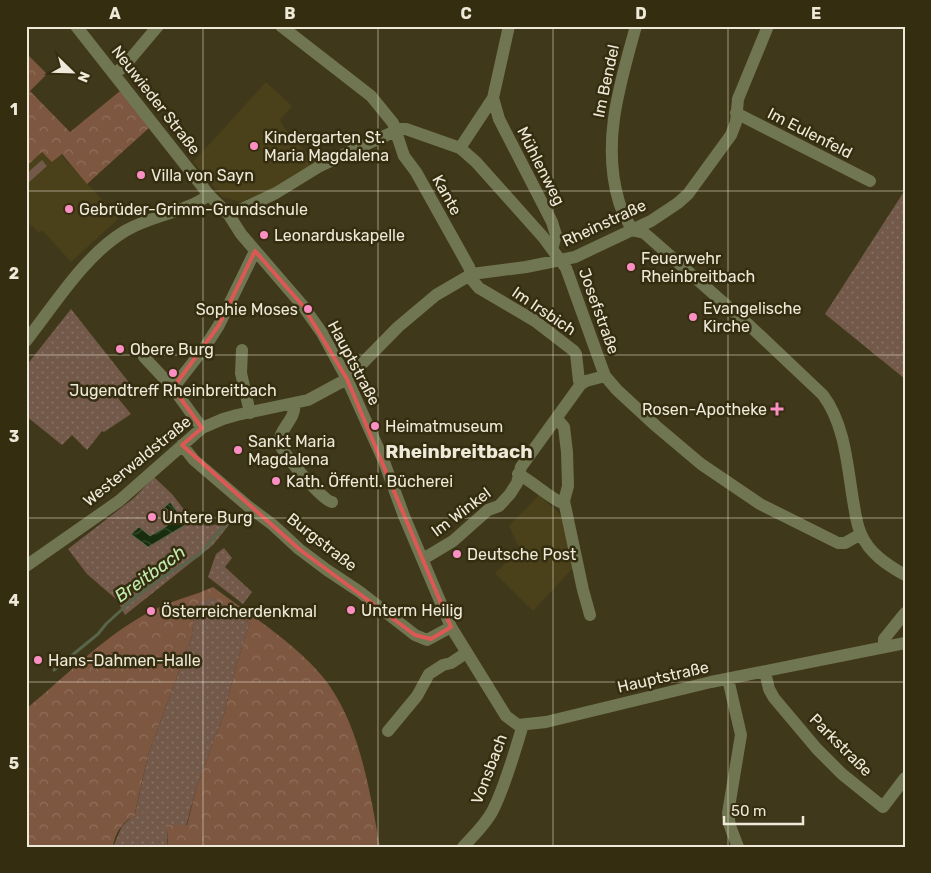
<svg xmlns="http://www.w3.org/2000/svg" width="931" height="873" viewBox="0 0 931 873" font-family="Rubik,sans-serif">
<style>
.built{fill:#4a401a}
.grass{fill:url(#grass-dots);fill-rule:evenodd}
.forest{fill:url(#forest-crowns);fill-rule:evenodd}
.pitch{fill:#735949}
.water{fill:url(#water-waves);stroke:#58654a}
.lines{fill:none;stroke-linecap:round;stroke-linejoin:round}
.stream{stroke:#58654a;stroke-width:3}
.minor{stroke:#707651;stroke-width:12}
.marked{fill:none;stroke:#dc5854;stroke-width:4;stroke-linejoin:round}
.grid{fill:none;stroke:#eee9d8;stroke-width:1;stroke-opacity:0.55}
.poi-dot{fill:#fb8fc4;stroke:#352d10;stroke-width:2}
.labels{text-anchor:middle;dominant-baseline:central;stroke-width:5;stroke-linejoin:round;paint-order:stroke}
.street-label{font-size:16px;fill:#eee9d8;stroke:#352d10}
.poi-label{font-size:16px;fill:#eee9d8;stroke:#352d10;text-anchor:start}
.water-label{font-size:18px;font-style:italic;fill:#c2ebaf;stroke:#352d10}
.quarter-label{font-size:19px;font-weight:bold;fill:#eee9d8;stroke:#352d10}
.neatline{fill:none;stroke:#eee9d8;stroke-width:2}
.grid-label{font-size:16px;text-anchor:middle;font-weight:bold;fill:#eee9d8}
</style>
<defs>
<pattern id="grass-dots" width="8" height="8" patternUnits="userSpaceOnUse" patternTransform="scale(1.25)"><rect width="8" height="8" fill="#735949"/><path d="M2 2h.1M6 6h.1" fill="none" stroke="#877162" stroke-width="1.8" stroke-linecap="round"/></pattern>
<pattern id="forest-crowns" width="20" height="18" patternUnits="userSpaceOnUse" patternTransform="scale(1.25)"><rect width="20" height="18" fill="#7d5740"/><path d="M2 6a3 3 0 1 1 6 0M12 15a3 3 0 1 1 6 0" fill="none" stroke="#906f5b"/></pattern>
<pattern id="water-waves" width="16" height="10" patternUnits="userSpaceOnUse" patternTransform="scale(1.25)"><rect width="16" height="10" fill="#182d0d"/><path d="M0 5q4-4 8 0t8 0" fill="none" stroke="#3a4b30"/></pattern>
</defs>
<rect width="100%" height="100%" fill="#40381a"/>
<path class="built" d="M 266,82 L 292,106 L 280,120 L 285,129 L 315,162 L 274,188 L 242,202 L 222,197 L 193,162 Z
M 42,152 L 52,161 L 61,155 L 119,218 L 71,262 L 42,230 L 39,233 L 26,220 L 26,164 L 28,165 Z
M 539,495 L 563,517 L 573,568 L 533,611 L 495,573 L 520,550 L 509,526 Z"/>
<path class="grass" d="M 905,190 L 905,379 L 825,314 Z
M 71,309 L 131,385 L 117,397 L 131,414 L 104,432 L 102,431 L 87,450 L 72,435 L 62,445 L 26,416 L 26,366 Z
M 154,477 L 172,494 L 196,525 C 214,526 218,527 232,513 L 236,516 L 213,545 L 125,615 L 117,600 L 87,574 L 68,549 L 134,498 ZM 167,509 L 185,525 L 149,547 L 139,527 L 150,537 L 167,526 L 174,518 Z
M 224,548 L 232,558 L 225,567 L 252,592 L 243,604 L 208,577 L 216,554 Z
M 211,596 L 250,623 L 236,666 L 224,714 L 197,786 L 186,826 L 168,825 L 167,847 L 113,847 L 122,826 L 135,814 L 148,755 L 192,636 L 195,605 Z"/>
<path class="forest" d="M 26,53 L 47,74 L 30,91 L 70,132 L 120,91 L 150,127 L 87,184 L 62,154 L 52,162 L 42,152 L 28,165 L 26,164 Z
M 213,587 C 249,614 304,649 329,685 C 361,731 370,793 380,847 L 167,847 C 176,796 118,806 113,847 L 26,847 L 26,709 C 69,674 109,630 160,607 C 177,599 196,595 213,587 ZM 212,597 L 250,623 L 236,666 L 224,714 L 197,786 L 187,825 L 168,825 C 157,811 152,811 135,813 L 148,755 L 192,636 L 195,605 Z"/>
<path class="pitch" d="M 42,160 L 47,166 L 26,185 L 26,174 Z"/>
<path class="water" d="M 170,502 L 184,521 L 185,525 L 148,547 L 131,534 L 139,527 L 150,536 L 167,526 L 174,518 L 167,509 L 164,508 Z"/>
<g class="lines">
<path class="stream" d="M 54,670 L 98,634 L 106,624 L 130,602 L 158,580 L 199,555 L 234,515"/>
<path class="minor" d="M 76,26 L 209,195 L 229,215 L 241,234 L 303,306 L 322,333 L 347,379 L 383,459 L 404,516 L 451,627 L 506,716 L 518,725 L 546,722 L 711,682 L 905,643
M 281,26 L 371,96 L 393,123 L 404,156 L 416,172 L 469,267 L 473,281 L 479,288 L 535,321 L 574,351 L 576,354 L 579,381 L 581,384
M 115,74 L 126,64 L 158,26
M 493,98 L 499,119 L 552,222 L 556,235 L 552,249
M 736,113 L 870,181
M 460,148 L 493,98 L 509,26
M 229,215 L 276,193 L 320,166 L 358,148 L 400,129 L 406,129 L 460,148 L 476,162 L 543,237 L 566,268 L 605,376 L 617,390 L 656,426 L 701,464 L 760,504 L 838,543 L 845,543 L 861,534
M 632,230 L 644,233 L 650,238 L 750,326 L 823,395 C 845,425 847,464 853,500 C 855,511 856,523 861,534 C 869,553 887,565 905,575
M 632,230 C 628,221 622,212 619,202 C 601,142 620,84 636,26
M 26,341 C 55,304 85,255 125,231 C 152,215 184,213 209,195
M 242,350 L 241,373 L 250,413
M 144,357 L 173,388 L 202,428
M 173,388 L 205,347 L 219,325 L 255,251
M 294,404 C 297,419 277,430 280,444 C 282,453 323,501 332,502
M 557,419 L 564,427 L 567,452 L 568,486 L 564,501 L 583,590 L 590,615
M 182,445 L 194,460 L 249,507 L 273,525 L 299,549 L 327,570 L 360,592 L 415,635 L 427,640 L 451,627
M 518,474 C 533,482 545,494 560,502 L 564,501
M 423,559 L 453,541 L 488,510 L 499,506 L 510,494 L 517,483 L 521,467 L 581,384 L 586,381 L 605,376
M 26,566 L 119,501 L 202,428 L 223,419 L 237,415 L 308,400 L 347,379 L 398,327 L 436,295 L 472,274 L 526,267 L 575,257 L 651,221 L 678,203 L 688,194 L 731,135 L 736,122 L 738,99 L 768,26
M 884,646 L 884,639 L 905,613
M 765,672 L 769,689 L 774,698 L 817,749 L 842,774 L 883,807 L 905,778
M 728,679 L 741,735 L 728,813 L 730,826 L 738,847
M 388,731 L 417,696 L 429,674 L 443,665 L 451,663 L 466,653
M 463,847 C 474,835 486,824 493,810 C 506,784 514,753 523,725"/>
</g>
<path class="marked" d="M 255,251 L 303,306 L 347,379 L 451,627 L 431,639 L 415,635 L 299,549 L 182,445 L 202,428 L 173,388 L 219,325 Z"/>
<path class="grid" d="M 203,26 L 203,847M 378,26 L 378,847M 553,26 L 553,847M 728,26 L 728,847M 26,191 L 905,191M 26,355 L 905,355M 26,518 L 905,518M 26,682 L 905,682"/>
<g class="poi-dot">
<circle cx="254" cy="146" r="5"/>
<circle cx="141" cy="175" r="5"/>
<circle cx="69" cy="209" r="5"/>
<circle cx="264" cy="235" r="5"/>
<circle cx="631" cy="267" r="5"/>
<circle cx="308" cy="309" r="5"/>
<circle cx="693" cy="317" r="5"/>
<circle cx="120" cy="349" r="5"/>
<circle cx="173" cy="373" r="5"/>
<path d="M774.5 401.5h5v5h5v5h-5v5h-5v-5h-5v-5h5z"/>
<circle cx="375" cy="426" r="5"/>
<circle cx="238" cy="450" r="5"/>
<circle cx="276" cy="481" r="5"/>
<circle cx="152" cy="517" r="5"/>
<circle cx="457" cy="554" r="5"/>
<circle cx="351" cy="610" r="5"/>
<circle cx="151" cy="611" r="5"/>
<circle cx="38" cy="660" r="5"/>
</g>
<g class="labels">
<g class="street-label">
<text transform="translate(606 81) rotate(-78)">Im Bendel</text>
<text transform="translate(156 100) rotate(52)">Neuwieder Straße</text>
<text transform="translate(810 133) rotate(27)">Im Eulenfeld</text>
<text transform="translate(541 166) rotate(63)">Mühlenweg</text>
<text transform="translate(447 195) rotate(61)">Kante</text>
<text transform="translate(604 223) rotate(-25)">Rheinstraße</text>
<text transform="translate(544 311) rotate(34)">Im Irsbich</text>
<text transform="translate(599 311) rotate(70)">Josefstraße</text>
<text transform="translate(354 363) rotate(62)">Hauptstraße</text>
<text transform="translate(137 461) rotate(-39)">Westerwaldstraße</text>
<text transform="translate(461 512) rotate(-37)">Im Winkel</text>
<text transform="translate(322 542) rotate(38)">Burgstraße</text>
<text transform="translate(663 677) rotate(-13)">Hauptstraße</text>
<text transform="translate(841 745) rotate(45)">Parkstraße</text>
<text transform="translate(489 769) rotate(-69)">Vonsbach</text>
</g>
<g class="poi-label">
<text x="264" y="137">Kindergarten St.<tspan x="264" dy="18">Maria Magdalena</tspan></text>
<text x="151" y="175">Villa von Sayn</text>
<text x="79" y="209">Gebrüder-Grimm-Grundschule</text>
<text x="274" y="235">Leonarduskapelle</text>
<text x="641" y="258">Feuerwehr<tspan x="641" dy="18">Rheinbreitbach</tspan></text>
<text x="703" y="308">Evangelische<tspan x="703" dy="18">Kirche</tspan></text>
<text x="298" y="309" text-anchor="end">Sophie Moses</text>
<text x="130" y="349">Obere Burg</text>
<text x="173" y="390" text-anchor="middle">Jugendtreff Rheinbreitbach</text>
<text x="767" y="409" text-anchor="end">Rosen-Apotheke</text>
<text x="385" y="426">Heimatmuseum</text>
<text x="248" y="441">Sankt Maria<tspan x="248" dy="18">Magdalena</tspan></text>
<text x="286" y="481">Kath. Öffentl. Bücherei</text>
<text x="162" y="517">Untere Burg</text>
<text x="467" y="554">Deutsche Post</text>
<text x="361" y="610">Unterm Heilig</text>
<text x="161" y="611">Österreicherdenkmal</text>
<text x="48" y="660">Hans-Dahmen-Halle</text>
</g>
<g class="water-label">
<text transform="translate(150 574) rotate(-36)">Breitbach</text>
</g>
<g class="quarter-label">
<text x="459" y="451">Rheinbreitbach</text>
</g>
</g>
<rect width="931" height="873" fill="none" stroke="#352d10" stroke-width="55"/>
<g transform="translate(72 72) rotate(113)" stroke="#352d10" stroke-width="4" paint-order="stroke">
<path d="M0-4L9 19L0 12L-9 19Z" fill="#eee9d8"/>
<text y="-8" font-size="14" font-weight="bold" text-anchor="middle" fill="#eee9d8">N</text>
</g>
<path d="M724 816v8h79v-8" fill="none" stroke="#eee9d8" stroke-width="2.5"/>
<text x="731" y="816" font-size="15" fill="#eee9d8" stroke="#352d10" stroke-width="4" paint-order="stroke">50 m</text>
<rect x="28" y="28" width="876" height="818" class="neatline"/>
<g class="grid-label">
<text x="115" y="19">A</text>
<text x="290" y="19">B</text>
<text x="466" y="19">C</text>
<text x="641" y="19">D</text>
<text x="816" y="19">E</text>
<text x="14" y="115">1</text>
<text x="14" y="279">2</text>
<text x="14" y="442">3</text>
<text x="14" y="606">4</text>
<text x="14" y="769">5</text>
</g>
</svg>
